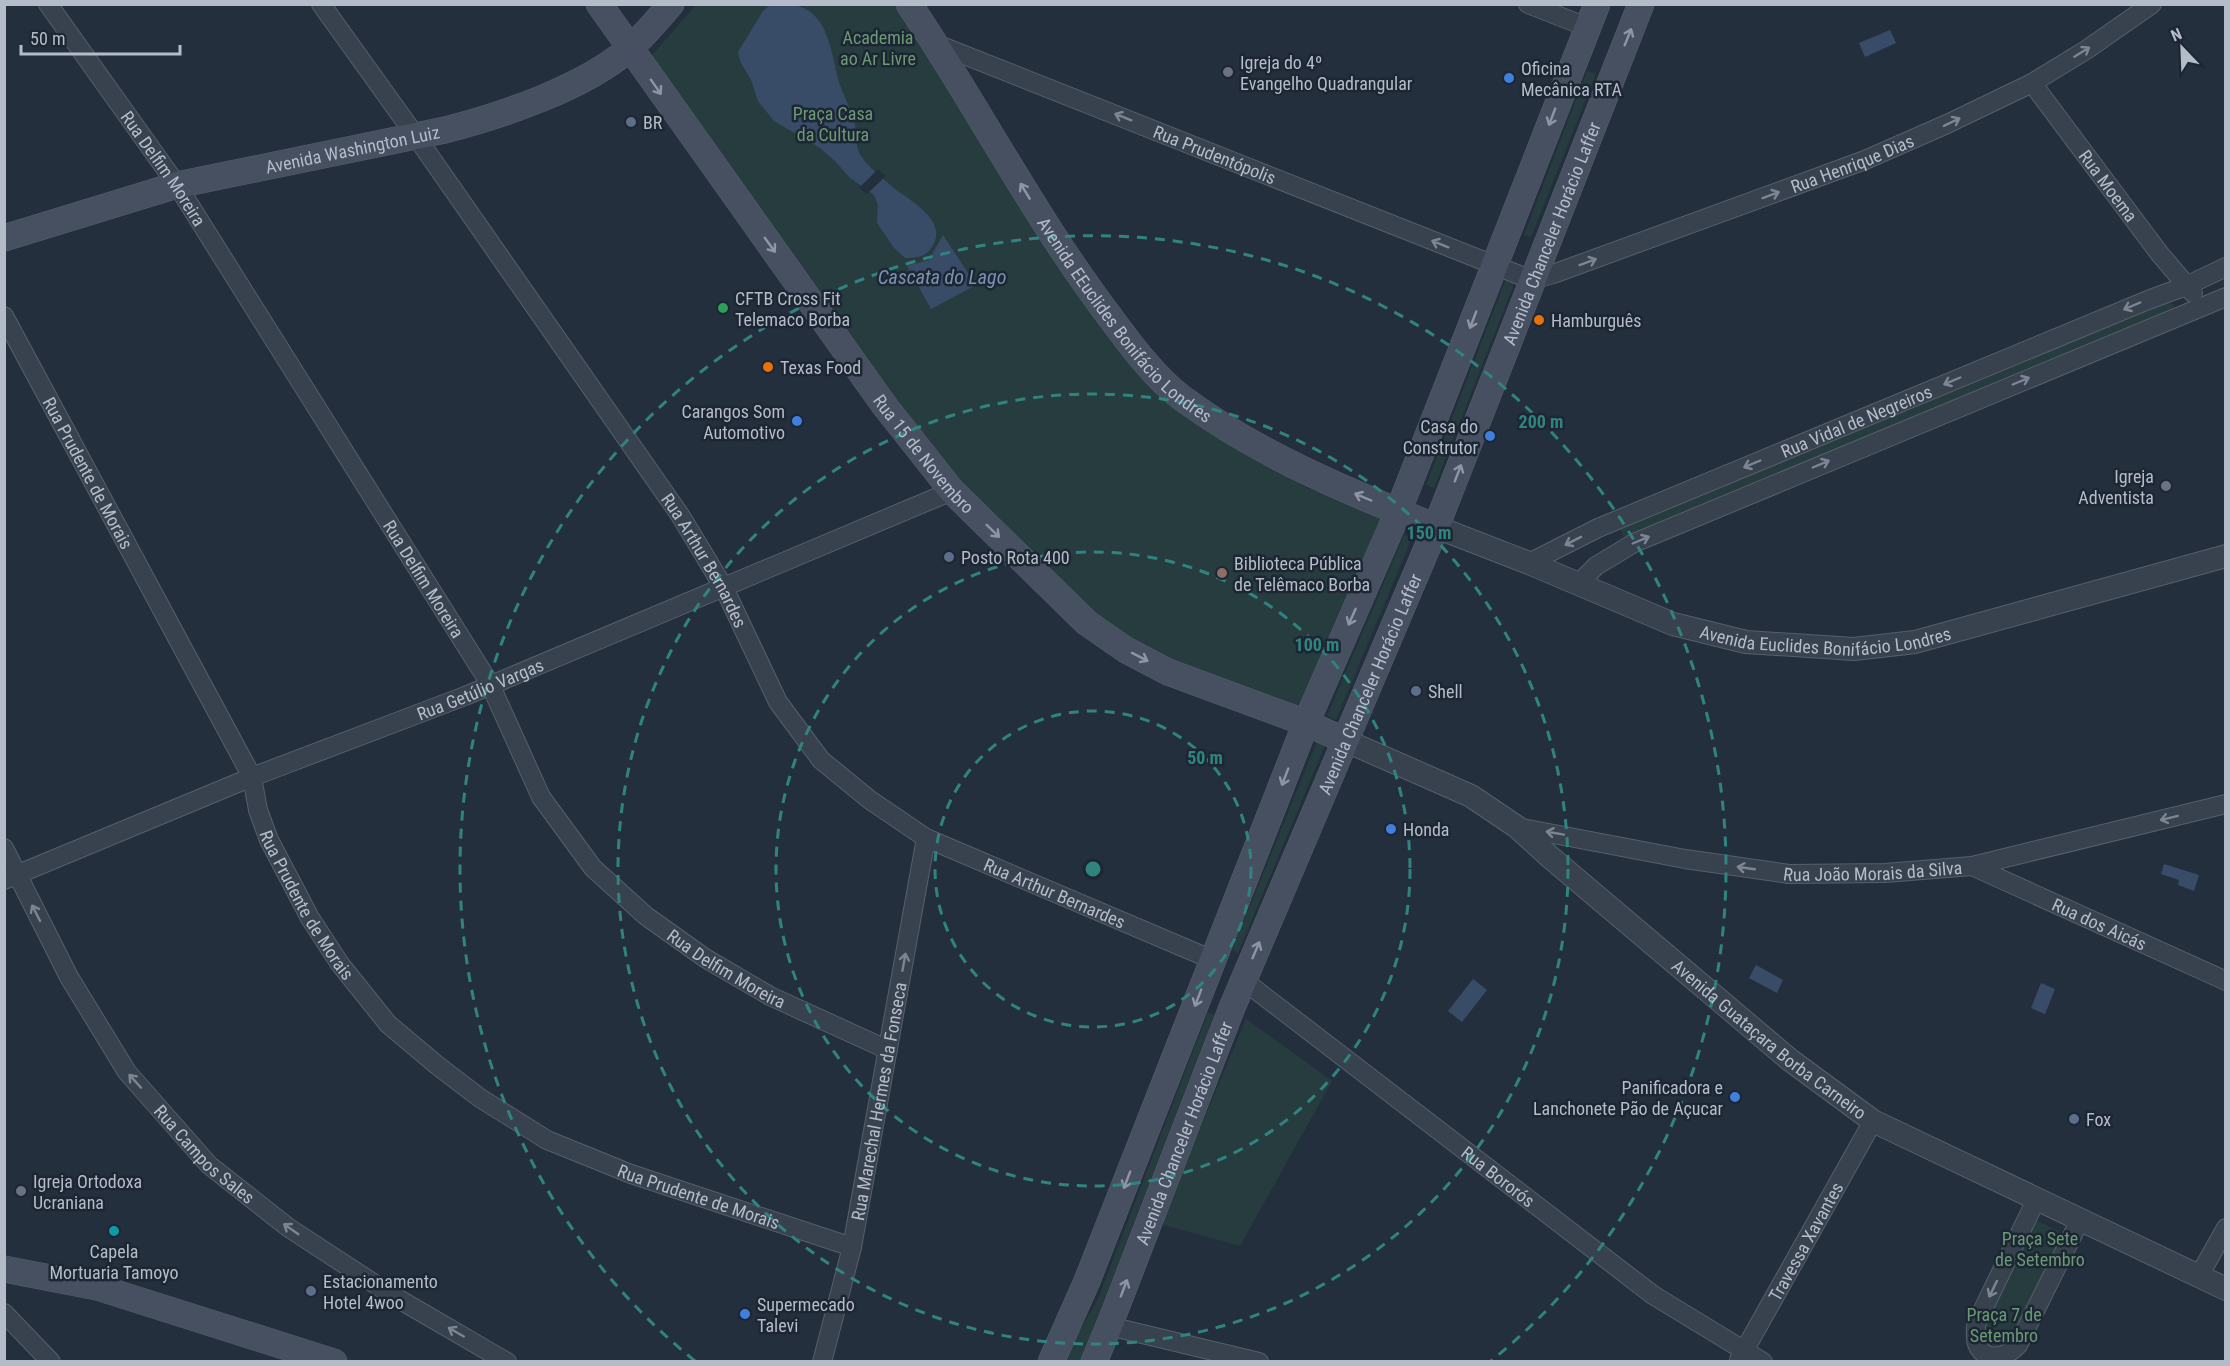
<svg xmlns="http://www.w3.org/2000/svg" width="2230" height="1366" viewBox="0 0 2230 1366" font-family="'Roboto Condensed',sans-serif">
<style>
.green{fill:#263c3f}
.water{fill:#394c67}
.pier{fill:#242f3e}
.lines{fill:none;stroke-linecap:round;stroke-linejoin:round}
.minor-casing{stroke:#565f6c;stroke-width:20}
.tertiary-casing{stroke:#565f6c;stroke-width:24}
.secondary-casing{stroke:#565f6c;stroke-width:27}
.minor{stroke:#38414e;stroke-width:18}
.tertiary{stroke:#38414e;stroke-width:22}
.secondary{stroke:#465061;stroke-width:26}
.oneway{stroke:#8e96a5}
.oneway2{stroke:#7c8592}
.ring{fill:none;stroke:#308480;stroke-width:3;stroke-dasharray:10 8}
.worship-dot{fill:#6b7280;stroke:#1d2633;stroke-width:2}
.shop-dot{fill:#3f7fe0;stroke:#1d2633;stroke-width:2}
.service-dot{fill:#5c6f8a;stroke:#1d2633;stroke-width:2}
.leisure-dot{fill:#2e9e5b;stroke:#1d2633;stroke-width:2}
.food-dot{fill:#e8710a;stroke:#1d2633;stroke-width:2}
.education-dot{fill:#8d6e63;stroke:#1d2633;stroke-width:2}
.culture-dot{fill:#0f9aa8;stroke:#1d2633;stroke-width:2}
.labels{text-anchor:middle;dominant-baseline:central;stroke-width:5;stroke-linejoin:round;paint-order:stroke}
.park-label{font-size:18px;fill:#6b9a76;stroke:#1d2633}
.poi-label{font-size:18px;fill:#b4bcc9;stroke:#1d2633;text-anchor:start}
.street-label{font-size:18px;fill:#b4bcc9;stroke:#1d2633}
.water-label{font-size:20px;font-style:italic;fill:#7c92b1;stroke:#1d2633}
.centre{fill:#308480;stroke:#1d2633;stroke-width:3}
.ring-label{font-size:18px;text-anchor:middle;font-weight:bold;fill:#308480;stroke:#1d2633;stroke-width:5;stroke-linejoin:round;paint-order:stroke}
</style>
<rect width="100%" height="100%" fill="#242f3e"/>
<path class="green" d="M 696,5 L 898,5 L 1119,350 L 1195,424 L 1308,488 L 1388,520 L 1300,712 L 1132,646 L 982,511 L 903,419 L 645,63 Z
M 1587,71 L 1596,74 L 1531,237 L 1524,235 Z
M 1507,276 L 1516,279 L 1434,488 L 1426,485 Z
M 2163,301 L 2175,305 L 2168,314 L 1625,541 L 1618,523 Z
M 1404,535 L 1412,538 L 1336,720 L 1327,716 Z
M 1318,739 L 1326,743 L 1238,953 L 1232,950 Z
M 1208,1012 L 1214,1015 L 1104,1301 L 1083,1361 L 1062,1362 L 1098,1299 Z
M 1246,1019 L 1332,1081 L 1240,1246 L 1160,1224 Z
M 2030,1217 L 2071,1237 L 2004,1354 L 1978,1341 Z"/>
<path class="water" d="M 770,5 C 778,5 786,3 793,5 C 829,10 831,54 839,82 C 843,95 850,107 854,120 C 857,132 854,145 861,156 C 869,168 884,179 894,188 C 910,201 949,220 932,247 C 926,257 917,258 905,258 L 894,248 L 877,223 L 878,205 L 874,195 L 849,177 L 836,162 L 820,148 L 774,121 L 758,101 L 751,80 L 740,61 L 738,52 L 763,11 Z
M 1890,30 L 1896,43 L 1865,57 L 1859,43 Z
M 943,235 L 976,285 L 931,309 L 907,266 L 929,260 Z
M 2164,864 L 2199,875 L 2194,891 L 2178,885 L 2179,880 L 2161,874 Z
M 1756,965 L 1783,980 L 1777,993 L 1749,978 Z
M 1473,979 L 1487,990 L 1462,1022 L 1448,1011 Z
M 2041,983 L 2055,989 L 2045,1014 L 2031,1008 Z"/>
<path class="pier" d="M 878,169 L 886,176 L 867,194 L 859,188 Z"/>
<g class="lines">
<g class="minor-casing">
<g id="minor">
<path id="s1" d="M 48,4 L 177,185 L 490,684 L 541,797 L 593,868 L 646,916 L 705,958 L 770,996 L 888,1050"/>
<path id="s2" d="M 321,4 L 415,135 L 680,515 L 724,588 L 778,702 L 821,760 L 870,800 L 926,838 L 1213,960"/>
<path d="M 1528,4 L 1587,27"/>
<path id="s3" d="M 934,43 L 1532,280 L 1553,274 L 1865,160 L 1947,124 L 2032,83 L 2086,50 L 2152,4"/>
<path id="s4" d="M 2032,83 L 2159,253 L 2193,293"/>
<path id="s5" d="M 4,316 L 252,777 L 258,810 L 269,840 L 310,918 L 340,964 L 388,1024 L 438,1066 L 480,1098 L 547,1140 L 631,1174 L 852,1247"/>
<path id="s6" d="M 1529,563 L 1598,528 L 2148,300 L 2186,286 L 2226,267"/>
<path d="M 1577,585 L 1596,566 L 1634,543 L 2226,297"/>
<path id="s7" d="M 1517,827 L 1685,859 L 1789,874 L 1885,873 L 1972,866 L 2226,804"/>
<path id="s8" d="M 4,848 L 69,977 L 127,1072 L 209,1165 L 289,1228 L 390,1294 L 507,1362"/>
<path id="s9" d="M 1972,866 L 2226,981"/>
<path id="s10" d="M 4,880 L 252,777 L 465,696 L 952,491"/>
<path id="s11" d="M 1243,980 L 1653,1295 L 1763,1362"/>
<path d="M 2037,1198 L 1976,1324 C 1976,1331 1975,1338 1977,1344 C 1985,1364 2007,1357 2018,1345 L 2080,1220"/>
<path d="M 2199,1276 L 2226,1228"/>
<path d="M 4,1313 L 51,1362"/>
<path d="M 1109,1326 L 1259,1362"/>
<path id="s12" d="M 1739,1360 L 1873,1121"/>
<path id="s13" d="M 822,1362 L 852,1247 L 926,838"/>
</g>
</g>
<g class="tertiary-casing">
<g id="tertiary">
<path id="s14" d="M 1436,527 L 1529,563 L 1673,624 L 1746,642 L 1854,649 L 1915,642 L 2226,556"/>
<path id="s15" d="M 1344,740 L 1471,796 L 1517,827 L 1550,857 L 1790,1060 L 1873,1121 L 2226,1289"/>
</g>
</g>
<g class="secondary-casing">
<g id="secondary">
<path id="s16" d="M 599,4 L 884,405 L 952,491 L 1087,623 L 1126,650 L 1168,672 L 1306,723 L 1344,740"/>
<path id="s17" d="M 909,4 C 978,107 1035,218 1110,317 C 1130,344 1155,378 1182,398 C 1259,455 1349,492 1436,527"/>
<path id="s18" d="M 4,238 L 177,185 L 445,130 C 503,115 584,88 630,48 C 645,35 658,19 671,4"/>
<path d="M 4,1269 L 97,1287 L 334,1362"/>
<path d="M 1051,1362 L 1087,1281 L 1306,723 L 1398,512 L 1597,4"/>
<path id="s19" d="M 1094,1362 L 1109,1326 L 1231,1010 L 1436,527 L 1641,4"/>
</g>
</g>
<use href="#minor" class="minor"/>
<use href="#tertiary" class="tertiary"/>
<use href="#secondary" class="secondary"/>
</g>
<defs><path id="oneway-shaft" d="M-6 0H5M1.5-3L5.5 0L1.5 3" fill="none" stroke-width="1.6" stroke-linecap="round" stroke-linejoin="round" transform="scale(1.5)"/></defs>
<g class="oneway">
<use href="#oneway-shaft" transform="translate(1628 37) rotate(-68)"/>
<use href="#oneway-shaft" transform="translate(656 87) rotate(55)"/>
<use href="#oneway-shaft" transform="translate(1552 117) rotate(111)"/>
<use href="#oneway-shaft" transform="translate(1025 191) rotate(-121)"/>
<use href="#oneway-shaft" transform="translate(770 245) rotate(54)"/>
<use href="#oneway-shaft" transform="translate(1473 320) rotate(111)"/>
<use href="#oneway-shaft" transform="translate(1458 473) rotate(-69)"/>
<use href="#oneway-shaft" transform="translate(1363 497) rotate(-157)"/>
<use href="#oneway-shaft" transform="translate(993 531) rotate(44)"/>
<use href="#oneway-shaft" transform="translate(1352 617) rotate(114)"/>
<use href="#oneway-shaft" transform="translate(1140 657) rotate(27)"/>
<use href="#oneway-shaft" transform="translate(1285 777) rotate(111)"/>
<use href="#oneway-shaft" transform="translate(1256 950) rotate(-67)"/>
<use href="#oneway-shaft" transform="translate(1198 998) rotate(111)"/>
<use href="#oneway-shaft" transform="translate(1127 1180) rotate(111)"/>
<use href="#oneway-shaft" transform="translate(1124 1288) rotate(-69)"/>
</g>
<g class="oneway2">
<use href="#oneway-shaft" transform="translate(2082 52) rotate(-32)"/>
<use href="#oneway-shaft" transform="translate(1123 117) rotate(-158)"/>
<use href="#oneway-shaft" transform="translate(1952 122) rotate(-26)"/>
<use href="#oneway-shaft" transform="translate(1771 195) rotate(-20)"/>
<use href="#oneway-shaft" transform="translate(1440 244) rotate(-158)"/>
<use href="#oneway-shaft" transform="translate(1588 262) rotate(-20)"/>
<use href="#oneway-shaft" transform="translate(2132 306) rotate(157)"/>
<use href="#oneway-shaft" transform="translate(1952 381) rotate(157)"/>
<use href="#oneway-shaft" transform="translate(2021 381) rotate(-23)"/>
<use href="#oneway-shaft" transform="translate(1752 464) rotate(157)"/>
<use href="#oneway-shaft" transform="translate(1821 464) rotate(-23)"/>
<use href="#oneway-shaft" transform="translate(1641 540) rotate(-23)"/>
<use href="#oneway-shaft" transform="translate(1573 541) rotate(153)"/>
<use href="#oneway-shaft" transform="translate(2169 818) rotate(166)"/>
<use href="#oneway-shaft" transform="translate(1555 833) rotate(-170)"/>
<use href="#oneway-shaft" transform="translate(1746 868) rotate(-172)"/>
<use href="#oneway-shaft" transform="translate(36 913) rotate(-117)"/>
<use href="#oneway-shaft" transform="translate(904 962) rotate(-80)"/>
<use href="#oneway-shaft" transform="translate(135 1081) rotate(-132)"/>
<use href="#oneway-shaft" transform="translate(291 1229) rotate(-145)"/>
<use href="#oneway-shaft" transform="translate(1993 1289) rotate(116)"/>
<use href="#oneway-shaft" transform="translate(456 1332) rotate(-150)"/>
</g>
<g class="ring">
<circle cx="1093" cy="869" r="158"/>
<circle cx="1093" cy="869" r="317"/>
<circle cx="1093" cy="869" r="475"/>
<path d="M695 1361A633 633 0 1 1 1491 1361"/>
</g>
<g class="worship-dot">
<circle cx="1228" cy="72" r="6"/>
<circle cx="2166" cy="486" r="6"/>
<circle cx="21" cy="1191" r="6"/>
</g>
<g class="shop-dot">
<circle cx="1509" cy="78" r="6"/>
<circle cx="797" cy="421" r="6"/>
<circle cx="1490" cy="436" r="6"/>
<circle cx="1391" cy="829" r="6"/>
<circle cx="1735" cy="1097" r="6"/>
<circle cx="745" cy="1314" r="6"/>
</g>
<g class="service-dot">
<circle cx="631" cy="122" r="6"/>
<circle cx="949" cy="557" r="6"/>
<circle cx="1416" cy="691" r="6"/>
<circle cx="2074" cy="1119" r="6"/>
<circle cx="311" cy="1291" r="6"/>
</g>
<circle class="leisure-dot" cx="723" cy="308" r="6"/>
<g class="food-dot">
<circle cx="1539" cy="320" r="6"/>
<circle cx="768" cy="367" r="6"/>
</g>
<circle class="education-dot" cx="1222" cy="573" r="6"/>
<circle class="culture-dot" cx="114" cy="1231" r="6"/>
<g class="labels">
<g class="park-label">
<text x="878" y="37">Academia<tspan x="878" dy="21">ao Ar Livre</tspan></text>
<text x="833" y="113">Praça Casa<tspan x="833" dy="21">da Cultura</tspan></text>
<text x="2040" y="1238">Praça Sete<tspan x="2040" dy="21">de Setembro</tspan></text>
<text x="2004" y="1314">Praça 7 de<tspan x="2004" dy="21">Setembro</tspan></text>
</g>
<g class="poi-label">
<text x="1240" y="62">Igreja do 4º<tspan x="1240" dy="21">Evangelho Quadrangular</tspan></text>
<text x="1521" y="68">Oficina<tspan x="1521" dy="21">Mecânica RTA</tspan></text>
<text x="643" y="122">BR</text>
<text x="735" y="298">CFTB Cross Fit<tspan x="735" dy="21">Telemaco Borba</tspan></text>
<text x="1551" y="320">Hamburguês</text>
<text x="780" y="367">Texas Food</text>
<text x="785" y="411" text-anchor="end">Carangos Som<tspan x="785" dy="21">Automotivo</tspan></text>
<text x="1478" y="426" text-anchor="end">Casa do<tspan x="1478" dy="21">Construtor</tspan></text>
<text x="2154" y="476" text-anchor="end">Igreja<tspan x="2154" dy="21">Adventista</tspan></text>
<text x="961" y="557">Posto Rota 400</text>
<text x="1234" y="563">Biblioteca Pública<tspan x="1234" dy="21">de Telêmaco Borba</tspan></text>
<text x="1428" y="691">Shell</text>
<text x="1403" y="829">Honda</text>
<text x="1723" y="1087" text-anchor="end">Panificadora e<tspan x="1723" dy="21">Lanchonete Pão de Açucar</tspan></text>
<text x="2086" y="1119">Fox</text>
<text x="33" y="1181">Igreja Ortodoxa<tspan x="33" dy="21">Ucraniana</tspan></text>
<text x="114" y="1251" text-anchor="middle">Capela<tspan x="114" dy="21">Mortuaria Tamoyo</tspan></text>
<text x="323" y="1281">Estacionamento<tspan x="323" dy="21">Hotel 4woo</tspan></text>
<text x="757" y="1304">Supermecado<tspan x="757" dy="21">Talevi</tspan></text>
</g>
<g class="street-label">
<text stroke="none"><textPath href="#s18" startOffset="360">Avenida Washington Luiz</textPath></text>
<text stroke="none"><textPath href="#s3" startOffset="302">Rua Prudentópolis</textPath></text>
<text stroke="none"><textPath href="#s3" startOffset="984">Rua Henrique Dias</textPath></text>
<text stroke="none"><textPath href="#s1" startOffset="201">Rua Delfim Moreira</textPath></text>
<text stroke="none"><textPath href="#s4" startOffset="128">Rua Moema</textPath></text>
<text stroke="none"><textPath href="#s19" startOffset="1218">Avenida Chanceler Horácio Laffer</textPath></text>
<text stroke="none"><textPath href="#s17" startOffset="384">Avenida EEuclides Bonifácio Londres</textPath></text>
<text stroke="none"><textPath href="#s6" startOffset="357">Rua Vidal de Negreiros</textPath></text>
<text stroke="none"><textPath href="#s16" startOffset="555">Rua 15 de Novembro</textPath></text>
<text stroke="none"><textPath href="#s5" startOffset="178">Rua Prudente de Morais</textPath></text>
<text stroke="none"><textPath href="#s2" startOffset="676">Rua Arthur Bernardes</textPath></text>
<text stroke="none"><textPath href="#s1" startOffset="687">Rua Delfim Moreira</textPath></text>
<text stroke="none"><textPath href="#s14" startOffset="411">Avenida Euclides Bonifácio Londres</textPath></text>
<text stroke="none"><textPath href="#s19" startOffset="732">Avenida Chanceler Horácio Laffer</textPath></text>
<text stroke="none"><textPath href="#s10" startOffset="513">Rua Getúlio Vargas</textPath></text>
<text stroke="none"><textPath href="#s7" startOffset="360">Rua João Morais da Silva</textPath></text>
<text stroke="none"><textPath href="#s2" startOffset="1179">Rua Arthur Bernardes</textPath></text>
<text stroke="none"><textPath href="#s5" startOffset="664">Rua Prudente de Morais</textPath></text>
<text stroke="none"><textPath href="#s9" startOffset="140">Rua dos Aicás</textPath></text>
<text stroke="none"><textPath href="#s1" startOffset="1191">Rua Delfim Moreira</textPath></text>
<text stroke="none"><textPath href="#s15" startOffset="524">Avenida Guataçara Borba Carneiro</textPath></text>
<text stroke="none"><textPath href="#s13" startOffset="267">Rua Marechal Hermes da Fonseca</textPath></text>
<text stroke="none"><textPath href="#s19" startOffset="246">Avenida Chanceler Horácio Laffer</textPath></text>
<text stroke="none"><textPath href="#s8" startOffset="369">Rua Campos Sales</textPath></text>
<text stroke="none"><textPath href="#s11" startOffset="322">Rua Bororós</textPath></text>
<text stroke="none"><textPath href="#s5" startOffset="1168">Rua Prudente de Morais</textPath></text>
<text stroke="none"><textPath href="#s12" startOffset="136">Travessa Xavantes</textPath></text>
</g>
<g class="water-label">
<text x="942" y="277">Cascata do Lago</text>
</g>
</g>
<circle cx="1093" cy="869" r="9" class="centre"/>
<g class="ring-label">
<text x="1541" y="428">200 m</text>
<text x="1429" y="539">150 m</text>
<text x="1317" y="651">100 m</text>
<text x="1205" y="764">50 m</text>
</g>
<rect width="2230" height="1366" fill="none" stroke="#b4bcc9" stroke-width="12"/>
<g transform="translate(2182 48) rotate(337)" stroke="#1d2633" stroke-width="4.5" paint-order="stroke">
<path d="M0-4.5L10 22L0 15L-10 22Z" fill="#b4bcc9"/>
<text y="-9" font-size="16" font-weight="bold" text-anchor="middle" fill="#b4bcc9">N</text>
</g>
<path d="M21 45v9h159v-9" fill="none" stroke="#b4bcc9" stroke-width="3"/>
<text x="30" y="45" font-size="18" fill="#b4bcc9" stroke="#1d2633" stroke-width="4.5" paint-order="stroke">50 m</text>
</svg>
